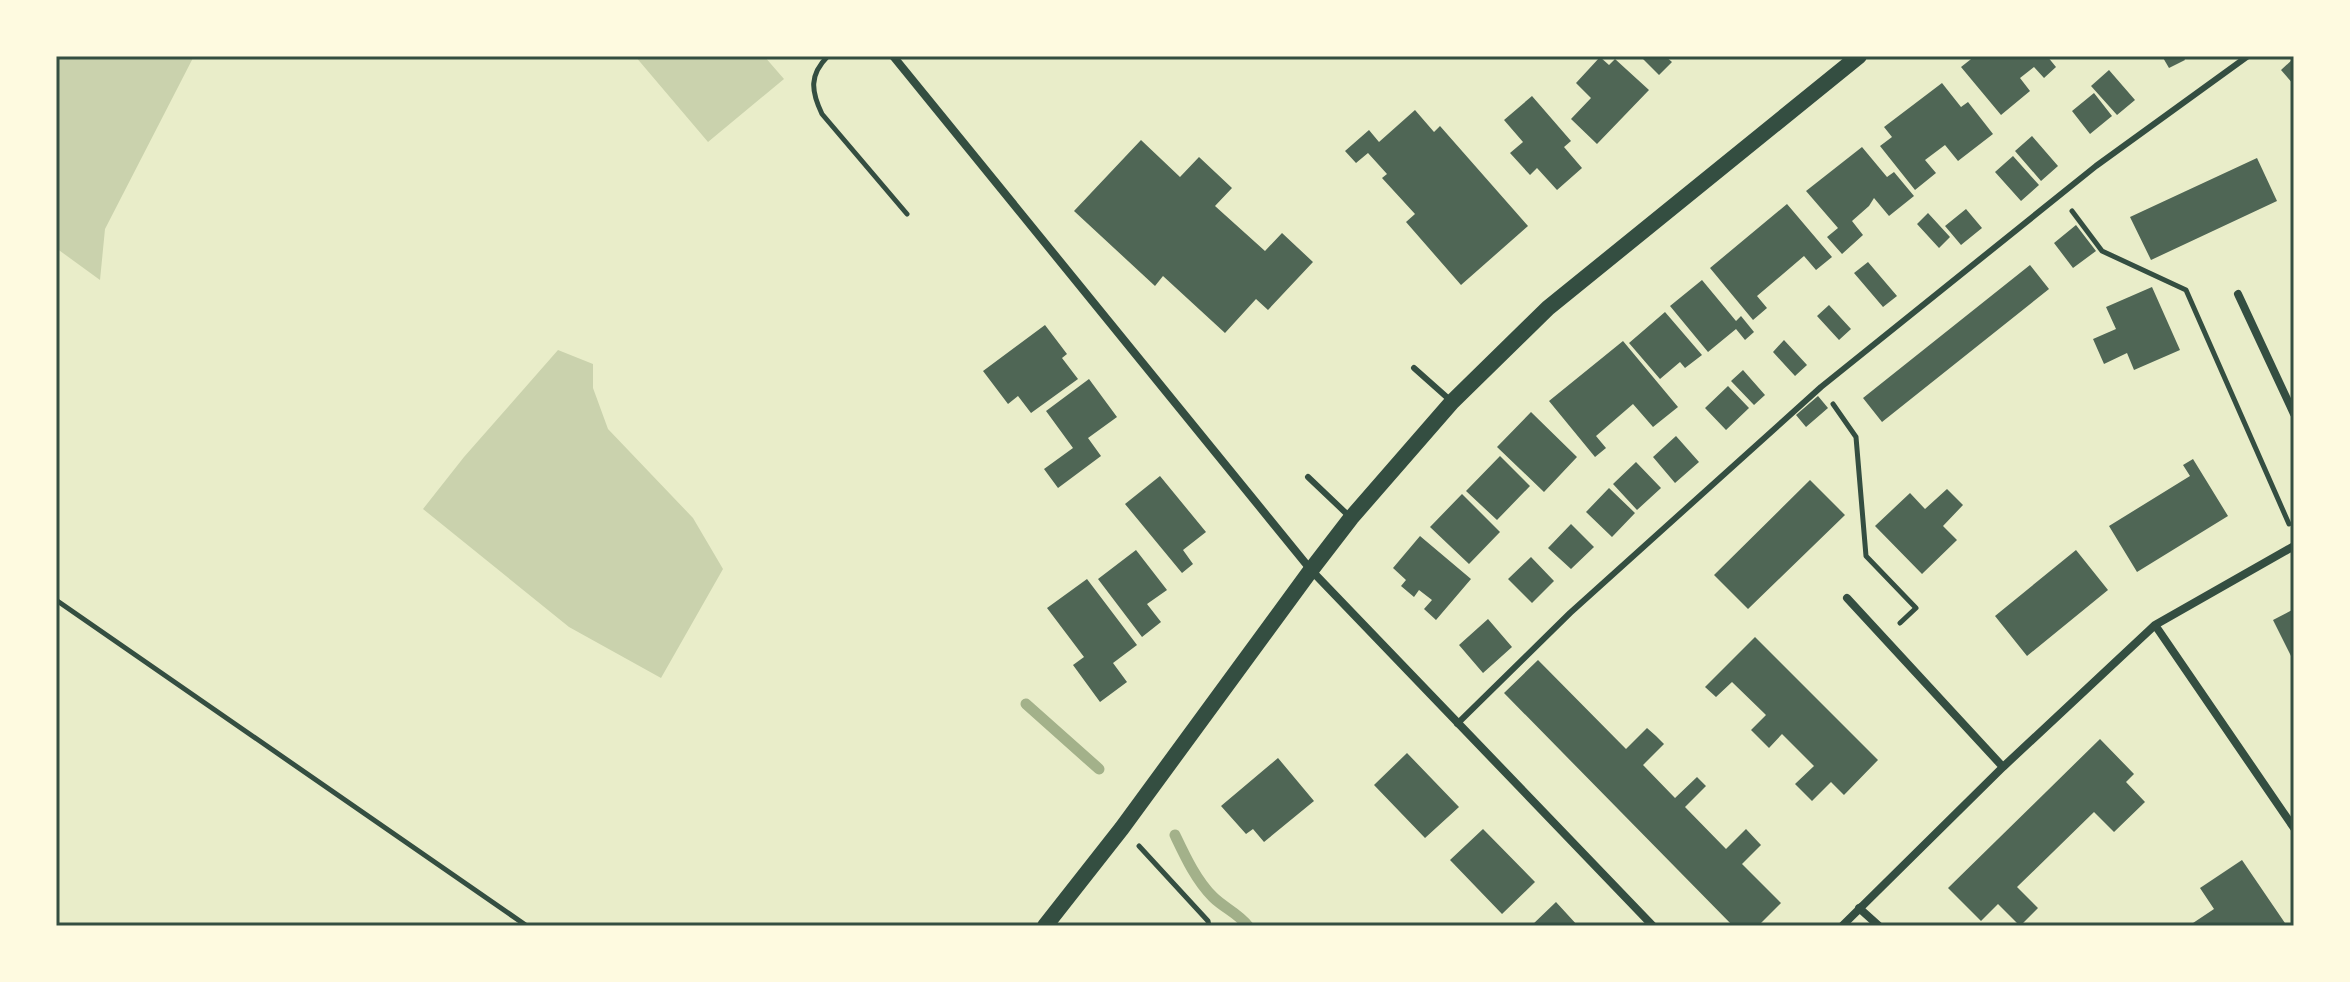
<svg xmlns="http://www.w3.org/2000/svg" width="2350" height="982" viewBox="0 0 2350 982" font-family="'Space Grotesk',sans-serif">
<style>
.green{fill:#cad2ad}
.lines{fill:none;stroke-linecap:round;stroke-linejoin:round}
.stream{stroke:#a3b18a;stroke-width:11}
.building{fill:#4f6655}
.path{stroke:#344e41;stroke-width:5}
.service{stroke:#344e41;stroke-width:6}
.minor{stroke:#344e41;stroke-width:8}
.secondary{stroke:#344e41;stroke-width:16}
.neatline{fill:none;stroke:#344e41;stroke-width:3}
</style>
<rect width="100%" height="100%" fill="#e9edc9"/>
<path class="green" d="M 56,56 L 194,56 L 105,229 L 100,280 L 56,248 Z
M 635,56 L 764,56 L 784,79 L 708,142 Z
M 558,350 L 593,364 L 593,388 L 608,429 L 693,518 L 723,569 L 661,678 L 569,627 L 423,509 L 464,457 Z"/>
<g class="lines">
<path class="stream" d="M 1026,704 L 1099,769
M 1175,835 C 1185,856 1196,880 1213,897 C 1224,908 1238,913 1248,926"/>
</g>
<path class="building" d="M 1640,56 L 1665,56 L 1672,62 L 1659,75 Z
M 1975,56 L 2047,56 L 2056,67 L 2044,78 L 2034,67 L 2020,78 L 2030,91 L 2001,115 L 1961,67 Z
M 2162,56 L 2183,56 L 2185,60 L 2169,68 Z
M 1600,57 L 1609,65 L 1615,59 L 1649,90 L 1597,144 L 1571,119 L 1591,98 L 1576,83 Z
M 2294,58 L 2294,85 L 2281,70 Z
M 2109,70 L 2135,100 L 2117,115 L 2091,86 Z
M 1942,83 L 1961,107 L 1968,102 L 1993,134 L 1958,161 L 1945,145 L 1925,160 L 1936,173 L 1915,190 L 1880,146 L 1892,137 L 1884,127 Z
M 2094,93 L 2112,116 L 2090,134 L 2072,111 Z
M 1532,96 L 1571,141 L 1564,147 L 1582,168 L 1557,190 L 1537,168 L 1530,175 L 1510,153 L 1523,142 L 1504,120 Z
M 1415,110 L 1434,132 L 1440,126 L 1528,226 L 1461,285 L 1406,222 L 1415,214 L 1382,178 L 1387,174 L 1368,153 L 1356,163 L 1345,151 L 1369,130 L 1379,142 Z
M 2032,136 L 2058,166 L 2041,181 L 2015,151 Z
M 1141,140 L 1180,177 L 1199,157 L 1232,188 L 1215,206 L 1265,251 L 1282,233 L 1313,262 L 1268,310 L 1256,299 L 1225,333 L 1163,276 L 1155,286 L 1074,211 Z
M 1862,147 L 1887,177 L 1894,172 L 1914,196 L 1889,216 L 1874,198 L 1869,206 L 1852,221 L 1863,235 L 1842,254 L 1827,237 L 1838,228 L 1806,191 Z
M 2013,156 L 2039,185 L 2021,201 L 1995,172 Z
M 2257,158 L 2277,201 L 2151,260 L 2130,217 Z
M 1787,204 L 1832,257 L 1816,270 L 1804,256 L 1757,296 L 1767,308 L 1753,320 L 1710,268 Z
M 1966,209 L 1982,228 L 1961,245 L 1945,226 Z
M 1928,213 L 1950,237 L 1939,248 L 1917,224 Z
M 2076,225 L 2096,251 L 2073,268 L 2054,243 Z
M 1868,262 L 1897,296 L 1883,307 L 1854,273 Z
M 2030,265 L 2049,289 L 1882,422 L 1863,398 Z
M 1702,280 L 1736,321 L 1741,316 L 1754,332 L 1745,340 L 1736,329 L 1708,352 L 1670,306 Z
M 2152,287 L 2180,350 L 2134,370 L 2127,353 L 2104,364 L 2093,339 L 2116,329 L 2106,307 Z
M 1829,305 L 1851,329 L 1839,340 L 1817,316 Z
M 1665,312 L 1702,355 L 1685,368 L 1680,362 L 1660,379 L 1629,343 Z
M 1045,325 L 1067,354 L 1062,358 L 1078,379 L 1031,413 L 1018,396 L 1008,404 L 983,371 Z
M 1784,340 L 1807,365 L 1795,376 L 1773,352 Z
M 1623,341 L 1678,407 L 1653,427 L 1633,404 L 1596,436 L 1606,448 L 1595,457 L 1549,401 Z
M 1743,370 L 1765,395 L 1754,405 L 1731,381 Z
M 1089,379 L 1117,417 L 1088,438 L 1101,456 L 1058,488 L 1044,469 L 1073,448 L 1046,411 Z
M 1728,386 L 1749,408 L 1726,430 L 1705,408 Z
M 1818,396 L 1828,408 L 1806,427 L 1796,415 Z
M 1531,412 L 1577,457 L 1544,492 L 1497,447 Z
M 1676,436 L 1699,462 L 1675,483 L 1653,457 Z
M 1500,456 L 1530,486 L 1497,520 L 1466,491 Z
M 2193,459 L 2228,516 L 2137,572 L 2109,526 L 2190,476 L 2183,465 Z
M 1636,462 L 1661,488 L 1637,510 L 1613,484 Z
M 1160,476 L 1206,532 L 1183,550 L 1193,564 L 1182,573 L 1125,504 Z
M 1810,480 L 1845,515 L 1748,609 L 1714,575 Z
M 1609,488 L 1635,513 L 1612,537 L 1586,512 Z
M 1947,489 L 1963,505 L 1943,526 L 1957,540 L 1922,574 L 1875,526 L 1910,493 L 1925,509 Z
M 1462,494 L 1500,532 L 1469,564 L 1430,527 Z
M 1571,524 L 1594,547 L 1571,569 L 1548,548 Z
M 1420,536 L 1471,579 L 1436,620 L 1424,609 L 1432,600 L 1419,590 L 1414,597 L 1401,586 L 1406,580 L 1393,568 Z
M 1136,550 L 1167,590 L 1147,604 L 1161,622 L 1142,637 L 1098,579 Z
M 2076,550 L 2108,590 L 2027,656 L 1995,616 Z
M 1531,557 L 1554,581 L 1532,603 L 1508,579 Z
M 1087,579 L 1137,645 L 1113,663 L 1127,682 L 1100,702 L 1073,665 L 1084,657 L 1047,608 Z
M 2294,609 L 2294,662 L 2273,620 Z
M 1488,619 L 1512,647 L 1483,673 L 1459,645 Z
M 1755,637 L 1878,760 L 1844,795 L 1831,782 L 1812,801 L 1795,784 L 1814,766 L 1782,734 L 1769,748 L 1751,730 L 1766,715 L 1732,682 L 1716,697 L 1705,687 Z
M 1538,660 L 1626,749 L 1647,728 L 1656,736 L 1664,744 L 1643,765 L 1675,798 L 1697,777 L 1706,786 L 1685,807 L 1726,849 L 1746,829 L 1761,845 L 1742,864 L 1781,903 L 1758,926 L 1733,926 L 1504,693 Z
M 2100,739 L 2134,774 L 2126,782 L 2145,802 L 2114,832 L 2094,812 L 2017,887 L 2038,908 L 2020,926 L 1998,904 L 1981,921 L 1948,888 Z
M 1407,753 L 1459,807 L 1425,838 L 1374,785 Z
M 1278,758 L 1314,801 L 1264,842 L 1253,829 L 1246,834 L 1221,806 Z
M 1483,829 L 1535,882 L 1502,914 L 1450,860 Z
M 2242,860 L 2287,926 L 2195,926 L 2193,923 L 2214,909 L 2200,888 Z
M 1556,902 L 1578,926 L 1531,926 Z"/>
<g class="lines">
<path class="path" d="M 828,56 C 809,75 811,91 822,114 L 907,214
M 2072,211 L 2102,251 L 2186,290 L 2289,524
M 1833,404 L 1856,437 L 1866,556 L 1916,608 L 1900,623
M 56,600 L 527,926
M 1139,846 L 1208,921 L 1209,926"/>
<path class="service" d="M 1414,368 L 1450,400
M 1308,477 L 1349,516
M 1457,724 L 1570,613 L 1821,387 L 2096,166 L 2248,56"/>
<path class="minor" d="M 893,56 L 1311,570 L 1653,926
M 2238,294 L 2294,414
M 1847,598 L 2003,767
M 2155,625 L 2294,828
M 1859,908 L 1879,926
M 1842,926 L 2003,767 L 2155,625 L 2294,546"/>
<path class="secondary" d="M 1045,926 L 1122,828 L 1311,570 L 1351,518 L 1452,402 L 1548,308 L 1859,56"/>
</g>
<rect width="2350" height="982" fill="none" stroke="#fefae0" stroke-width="116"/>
<rect x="58" y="58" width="2234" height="866" class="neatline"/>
</svg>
